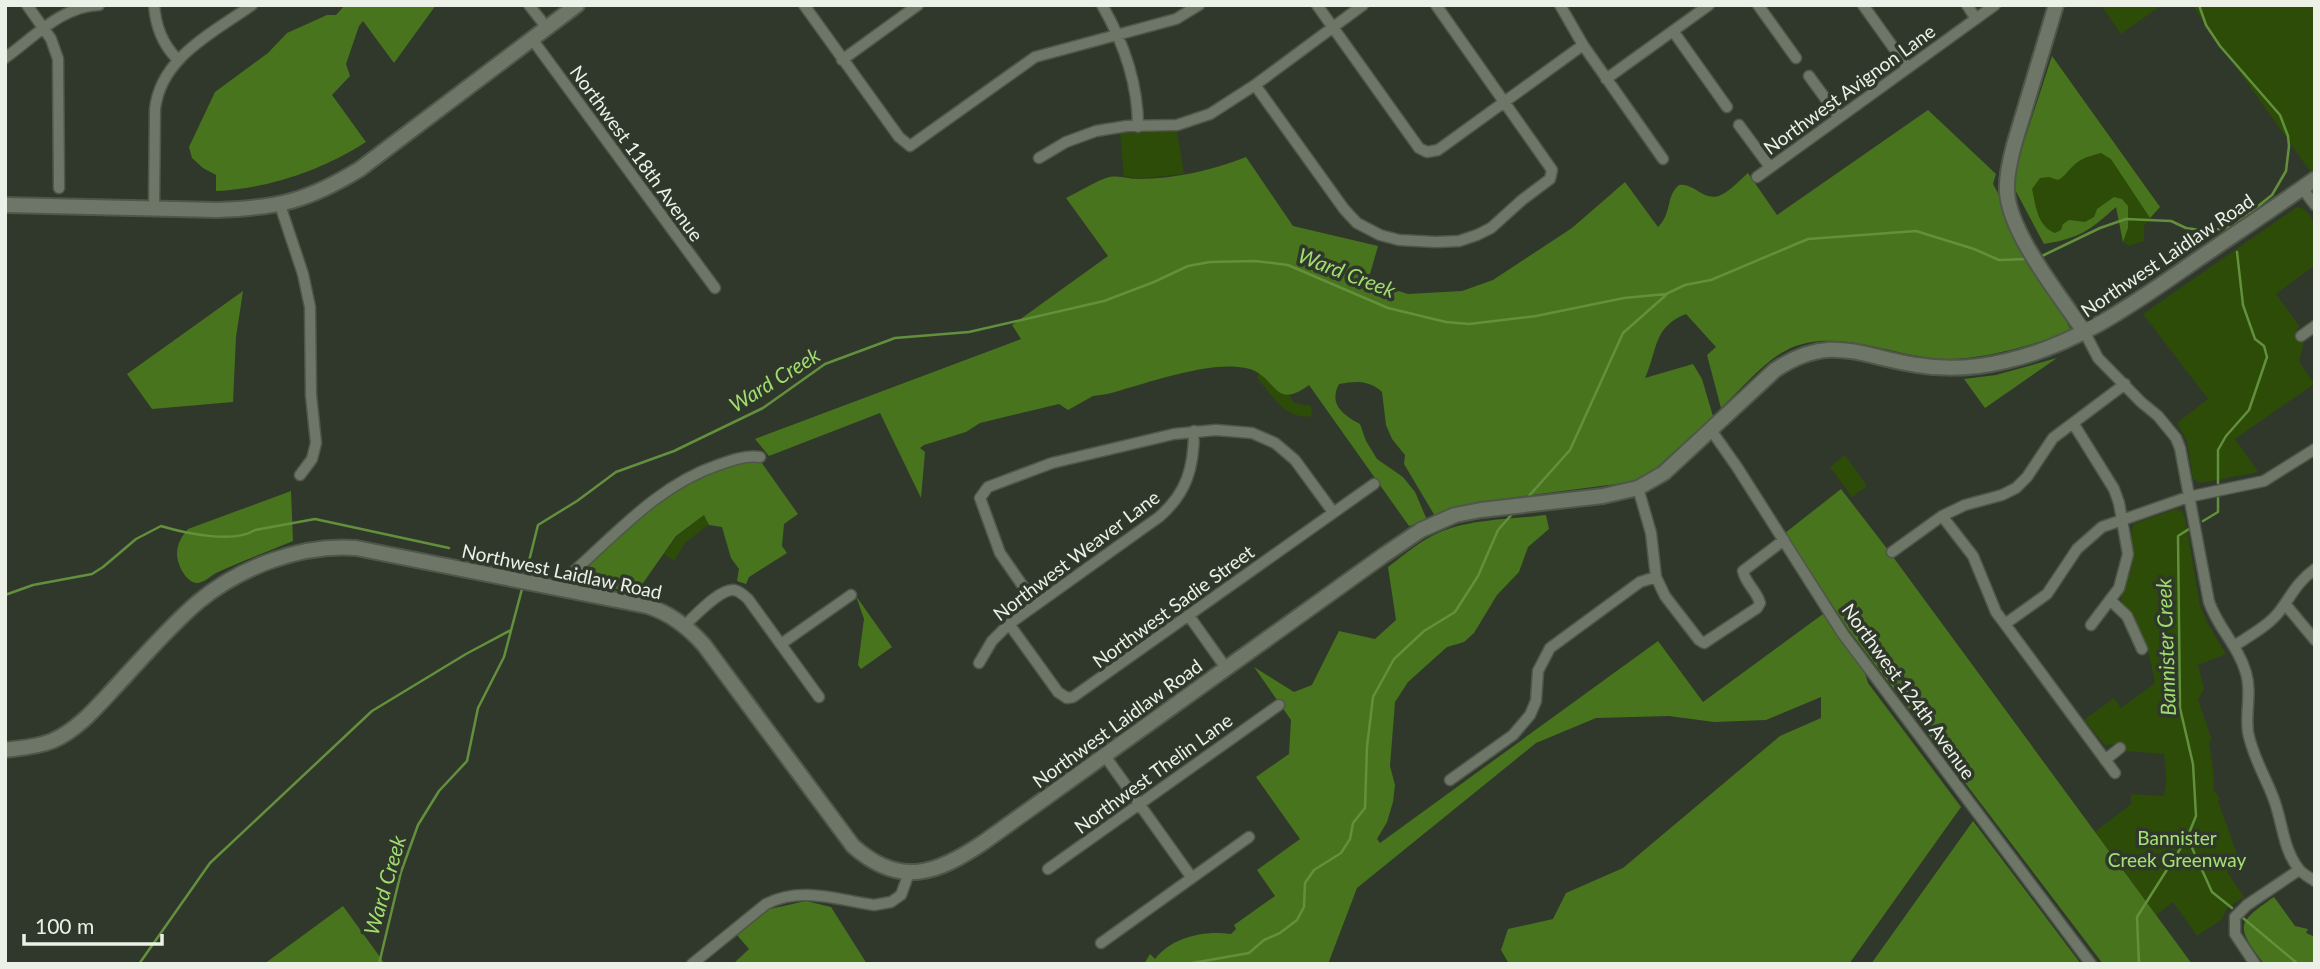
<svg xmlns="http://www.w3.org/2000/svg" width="2320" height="969" viewBox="0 0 2320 969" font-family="Lato,sans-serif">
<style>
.green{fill:#2c4c08}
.forest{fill:#48741d}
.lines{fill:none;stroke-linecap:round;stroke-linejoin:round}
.stream{stroke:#63903d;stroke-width:2.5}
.street-casing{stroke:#4f564a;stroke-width:13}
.secondary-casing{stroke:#4f564a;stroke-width:18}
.street{stroke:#6d7667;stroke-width:10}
.secondary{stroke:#6d7667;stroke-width:14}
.labels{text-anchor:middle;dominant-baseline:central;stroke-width:7;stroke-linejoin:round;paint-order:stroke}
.street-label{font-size:19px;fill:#ecf1e8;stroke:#30382b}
.park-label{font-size:19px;fill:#a5e274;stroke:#30382b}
.water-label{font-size:21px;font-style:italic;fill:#a0dd6f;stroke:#30382b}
</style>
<rect width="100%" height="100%" fill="#30382b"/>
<path class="green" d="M 2101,5 L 2162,5 L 2121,34 Z
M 2192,5 L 2315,5 L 2315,168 L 2310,171 Z
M 2052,56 L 2160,207 L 2144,226 L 2144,241 L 2129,246 L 2123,242 L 2116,207 C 2089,231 2080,238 2044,244 L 2011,182 Z
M 1177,131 L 1184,174 L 1136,179 L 1124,176 L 1120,133 Z
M 2297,207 C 2320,210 2315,247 2315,265 L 2276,294 L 2300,327 L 2295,331 L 2304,343 L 2299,361 L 2314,384 L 2235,439 L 2258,472 L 2200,483 L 2193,479 L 2187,441 L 2177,423 L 2208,399 L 2143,314 Z
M 1259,370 L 1285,387 L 1294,403 L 1311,406 L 1312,416 C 1286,421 1272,395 1257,378 Z
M 1845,455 L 1867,486 L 1852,497 L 1830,467 Z
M 2176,509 L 2182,511 L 2185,517 L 2200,606 L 2208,624 L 2226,654 L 2198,665 L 2204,689 L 2198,700 L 2212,740 L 2209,741 L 2214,778 L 2213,789 L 2220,799 L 2218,801 L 2240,862 L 2227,872 L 2244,897 L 2227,908 L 2222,919 L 2197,936 L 2173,902 L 2156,915 L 2095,832 L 2131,804 L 2131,794 L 2163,796 C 2169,784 2165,767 2164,754 L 2125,751 L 2119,744 L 2105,745 L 2084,720 L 2114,698 L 2121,708 L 2155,683 C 2151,661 2146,640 2135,620 C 2131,613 2121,606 2121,597 C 2121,588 2130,577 2132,567 C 2134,552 2128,536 2134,524 Z
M 704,515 L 709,524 L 685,543 L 674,561 L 664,554 L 677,536 Z"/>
<path class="forest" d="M 345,5 L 436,5 L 394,63 L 363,21 L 359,26 L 346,64 L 350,76 L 332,95 L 366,142 C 321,171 270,188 216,191 L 216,175 L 203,168 L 192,158 L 189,147 L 215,92 L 268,53 L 287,33 L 327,15 L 336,15 Z
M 2052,56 L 2160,207 L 2150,218 L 2111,159 L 2101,153 C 2090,156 2080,158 2072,167 C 2067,172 2065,176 2058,180 L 2049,177 L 2040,178 L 2032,189 C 2036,206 2037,226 2055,233 L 2061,230 L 2063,224 L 2069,220 L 2085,222 L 2094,217 L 2097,209 L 2114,197 L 2122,199 L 2128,206 L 2128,228 L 2123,242 L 2116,207 C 2089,231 2080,238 2044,244 L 2011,182 Z
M 1928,110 L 1996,174 L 1993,184 L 2072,332 C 2031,344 1990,359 1946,359 C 1896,358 1842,328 1793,347 C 1766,358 1743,388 1721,408 L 1707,355 L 1716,347 L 1686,314 C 1653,327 1658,349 1645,378 L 1693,364 L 1702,379 L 1713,416 L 1653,471 L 1632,482 L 1478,502 L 1435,516 L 1404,464 L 1405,455 L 1392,439 L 1386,425 L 1382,392 C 1369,380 1356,381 1339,384 C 1328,405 1344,415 1360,424 L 1366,441 L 1377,459 L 1403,477 L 1415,492 L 1427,520 L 1409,526 L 1309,385 C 1272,412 1278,375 1246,368 C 1209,360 1145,384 1107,394 L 1093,396 L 1068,410 L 1059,404 L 980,423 L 966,432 L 924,445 L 920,448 L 925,452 L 921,498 L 880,413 L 769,456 L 755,439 L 1021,339 L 1012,325 L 1108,256 L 1066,198 C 1079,192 1092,183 1106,178 C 1117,174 1127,179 1138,179 C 1174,179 1213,170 1246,157 L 1293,226 L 1378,246 L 1368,281 L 1408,294 L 1462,291 L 1493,280 L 1572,228 L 1625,182 L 1658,227 C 1673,212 1665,197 1679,185 C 1694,182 1704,203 1721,195 C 1731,190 1740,180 1748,173 L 1777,215 Z
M 243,291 L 236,337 L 233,402 L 152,409 L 127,374 Z
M 2057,358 L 1985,408 L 1964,379 L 1996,375 Z
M 759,459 L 798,514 L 784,524 L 782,546 L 787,553 L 749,577 L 746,584 L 737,581 L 739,569 L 731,558 L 722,527 L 709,525 L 704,515 L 676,536 L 636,593 L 580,581 C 591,548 678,482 711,469 C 725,464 743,462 759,459 Z
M 1841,489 L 1885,546 L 2192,964 L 2103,964 L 1848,629 L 1785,533 Z
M 291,491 L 293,541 C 267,552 241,561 216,573 C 211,576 203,583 197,583 C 189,583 181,571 179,564 C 174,551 179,539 188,529 Z
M 1546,515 L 1549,529 L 1528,547 L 1519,572 L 1497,595 L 1474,633 L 1464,642 L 1447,647 L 1408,682 L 1395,702 L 1390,766 L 1395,785 L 1393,802 L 1387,822 L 1377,839 L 1380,843 L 1658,641 L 1703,702 L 1823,614 L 1864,670 L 1868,683 L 1961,807 L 1849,964 L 1509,964 L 1501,950 L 1508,929 L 1553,919 L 1566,893 L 1623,868 L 1780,736 L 1821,718 L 1821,697 L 1766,720 L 1714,722 L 1669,716 L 1596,718 L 1536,743 L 1357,888 L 1328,964 L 1144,964 L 1150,954 L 1155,959 C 1172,937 1204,930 1231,934 L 1236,929 L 1234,925 L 1275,896 L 1257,870 L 1300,839 L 1256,777 L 1289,754 L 1291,720 L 1254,667 L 1294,692 L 1312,685 L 1339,631 L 1375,639 L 1396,620 L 1388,567 C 1404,555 1420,541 1438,533 C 1468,519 1513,519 1546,515 Z
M 856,596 L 892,647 L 861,669 L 858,665 L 864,619 Z
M 1973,821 L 2081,964 L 1871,964 Z
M 2274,897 L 2295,926 L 2308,929 L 2306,933 L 2315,937 L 2315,964 L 2264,964 C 2236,926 2235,924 2274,897 Z
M 806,901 L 831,907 L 867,964 L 733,964 L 749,949 L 737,935 L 770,909 Z
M 343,906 L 385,964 L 264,964 Z"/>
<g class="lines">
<path class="stream" d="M 2040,257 L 2100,228 L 2126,219 L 2171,221 L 2186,228 L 2207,231 L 2232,227 L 2272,195 L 2286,171 L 2289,146 L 2288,136 L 2280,115 L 2220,46 L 2206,25 L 2199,5
M 2218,483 L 2218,450 L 2226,436 L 2249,410 L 2267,357 L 2264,346 L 2255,339 L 2243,305 L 2237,252
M 1528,497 L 1570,450 L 1623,333 L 1666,295
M 2203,521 L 2218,512 L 2218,498
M 462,555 L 529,560
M 526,573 L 538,525 L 577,501 L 616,472 L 674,451 L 763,408 L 825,364 L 895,338 L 969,332 L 1104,301 L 1154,282 L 1188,266 L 1210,262 L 1255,261 L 1288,265 L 1388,308 L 1446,322 L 1469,324 L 1536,316 L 1624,298 L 1666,294 L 1685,285 L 1711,280 L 1808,239 L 1916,231 L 1974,249 L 1999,260 L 2027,259
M 5,595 L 33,585 L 92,574 L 103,567 L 136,539 L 161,526 C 184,533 234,544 255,530 L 315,519 L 449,548
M 2188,839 L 2212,892 L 2232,908
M 2243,918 L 2298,964
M 139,964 L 210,863 L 372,711 L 466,654 L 511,630
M 379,964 L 401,872 L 418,825 L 439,791 L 467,761 L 478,708 L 504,657 L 522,589
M 1187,964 L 1249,953 L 1264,940 L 1280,933 L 1297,920 L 1304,907 L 1305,883 L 1314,870 L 1341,853 L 1350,839 L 1353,823 L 1365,808 L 1367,747 L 1373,697 L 1394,659 L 1424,631 L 1455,612 L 1478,576 L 1498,530 L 1513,513
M 2139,964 L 2137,917 L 2187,838 L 2196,816 L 2193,764 L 2180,708 L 2178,536 L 2189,529"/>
<g class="street-casing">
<path id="street" d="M 27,5 L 51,39 L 58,59 L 59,188
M 154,5 C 156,27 162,43 177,59
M 529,5 L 547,28
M 804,5 L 899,137 L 910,146 L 1035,57 L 1176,19 L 1199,5
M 1102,5 C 1124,43 1138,82 1138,127
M 1317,5 L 1419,148 L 1427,152 L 1438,150 L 1583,45
M 1560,5 L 1583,45 L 1663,159
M 1758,5 L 1796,58
M 1863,5 L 1908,68
M 1967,5 L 1976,19
M 1673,31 L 1727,107
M 532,39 L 715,288
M 5,58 C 33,38 62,6 99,5
M 842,60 L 918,5
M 1809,76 L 1839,117
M 1606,79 L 1709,5
M 1255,85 L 1344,209 L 1357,223 L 1380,235 L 1399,240 L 1436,242 L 1459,241 L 1477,235 L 1491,228 L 1522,200 L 1550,179 L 1552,170 L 1436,5
M 1739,125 L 1770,167
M 1039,158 L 1066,142 L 1096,131 L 1127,126 L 1177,125 L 1210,114 L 1255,85 L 1363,5
M 1757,177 L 1995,5
M 2302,188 L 2315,205
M 280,205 L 303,274 L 310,307 L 311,395 L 316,443 L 312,459 L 300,475
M 154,208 L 155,109 C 161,57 213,33 252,5
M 2085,333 L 2098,358 L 2141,402 L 2158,416 L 2176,438 L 2180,448 L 2209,602 C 2218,628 2239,647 2246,673 C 2252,693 2245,712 2248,732 C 2252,755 2265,776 2273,797 C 2282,819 2283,849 2298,868 C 2302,874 2309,877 2315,881
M 2301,336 L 2315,326
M 2073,423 L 2114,489 L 2119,503 L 2128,554 L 2119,588 L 2091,625
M 1711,430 L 1737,467 L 1843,634 L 2091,964
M 1638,488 L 1651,533 L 1656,577 L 1665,596 L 1699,640 L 1704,643 L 1757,608 L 1760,603 C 1757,591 1745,583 1743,571 L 1784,540
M 1942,516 L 1973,556 L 1996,612 L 2115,773
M 1892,552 L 1942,516 L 1965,505 L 2002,495 L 2016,488 L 2027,477 L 2053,438 L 2125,384
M 568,590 L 572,573 C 618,532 659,485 718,465 C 732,460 746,455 760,457
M 2110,600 L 2127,616 L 2142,649
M 2285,604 L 2315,640
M 1036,605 L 1000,553 L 980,498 L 988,487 L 1052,463 L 1174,434 L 1216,430 L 1252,433 L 1275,443 L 1295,460 L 1333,512
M 1189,616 L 1226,668
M 1009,624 L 1058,692 L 1067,698 L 1073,697 L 1374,484
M 2005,624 L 2047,594 L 2077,549 L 2102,527 L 2188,497 L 2264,481 L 2315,449
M 684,626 C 695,616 720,588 734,590 C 739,591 744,595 748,599 L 819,697
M 781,644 L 851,595
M 2234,646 C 2249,636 2268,626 2279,612 C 2292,595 2296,583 2315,569
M 979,663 L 992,641 L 1009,624 L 1159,517 C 1187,493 1194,467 1194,431
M 1105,756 L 1192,878
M 2105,760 L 2120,748
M 1450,780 L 1513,735 L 1530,715 L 1536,701 L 1538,671 L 1550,648 L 1640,582 L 1656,577
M 1048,869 L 1279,705
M 1101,943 L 1249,837
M 692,964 L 766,904 C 802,886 837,900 874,905 L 891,902 L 901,895 L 909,873
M 2255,964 L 2235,934 L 2235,917 L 2247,905 L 2299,870"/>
</g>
<g class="secondary-casing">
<path id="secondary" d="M 2056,5 L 2014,145 C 2010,160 2006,176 2007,192 C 2010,235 2061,297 2085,333
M 5,205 L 217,210 C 278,208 308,201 360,169 L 577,5
M 5,750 C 21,748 37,747 52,741 C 80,729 100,703 120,682 C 145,655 170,626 198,602 C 240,567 301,544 356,548 L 647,606 C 670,613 688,627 704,645 L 853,846 C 900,888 937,874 984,842 L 1384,555 L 1421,530 L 1455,515 L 1481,510 L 1603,496 L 1638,488 L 1664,473 L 1775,370 C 1831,333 1858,356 1917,365 C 1946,370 1977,368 2006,361 C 2076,345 2130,306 2188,266 C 2230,237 2273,209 2315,179"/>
</g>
<use href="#street" class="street"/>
<use href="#secondary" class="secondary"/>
</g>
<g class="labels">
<g class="street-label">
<text transform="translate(1849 89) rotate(-36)">Northwest Avignon Lane</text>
<text transform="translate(637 153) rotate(54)">Northwest 118th Avenue</text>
<text transform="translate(2167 255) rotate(-34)">Northwest Laidlaw Road</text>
<text transform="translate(1076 555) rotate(-37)">Northwest Weaver Lane</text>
<text transform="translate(562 571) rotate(12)">Northwest Laidlaw Road</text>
<text transform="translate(1173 606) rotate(-36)">Northwest Sadie Street</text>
<text transform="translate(1909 691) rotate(54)">Northwest 124th Avenue</text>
<text transform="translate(1117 723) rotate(-36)">Northwest Laidlaw Road</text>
<text transform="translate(1153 773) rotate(-36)">Northwest Thelin Lane</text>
</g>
<g class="park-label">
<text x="2177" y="837">Bannister<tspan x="2177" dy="22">Creek Greenway</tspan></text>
</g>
<g class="water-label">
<text transform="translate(1347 272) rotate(21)">Ward Creek</text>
<text transform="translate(774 379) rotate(-32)">Ward Creek</text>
<text transform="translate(2165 647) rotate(-92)">Bannister Creek</text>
<text transform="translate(384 885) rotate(-74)">Ward Creek</text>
</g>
</g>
<rect width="2320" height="969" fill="none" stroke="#ecf1e8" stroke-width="14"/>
<path d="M24 934v10h138v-10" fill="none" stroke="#ecf1e8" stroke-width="3.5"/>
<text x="35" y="934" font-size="21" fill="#ecf1e8" stroke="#30382b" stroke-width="5" paint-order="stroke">100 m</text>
</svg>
